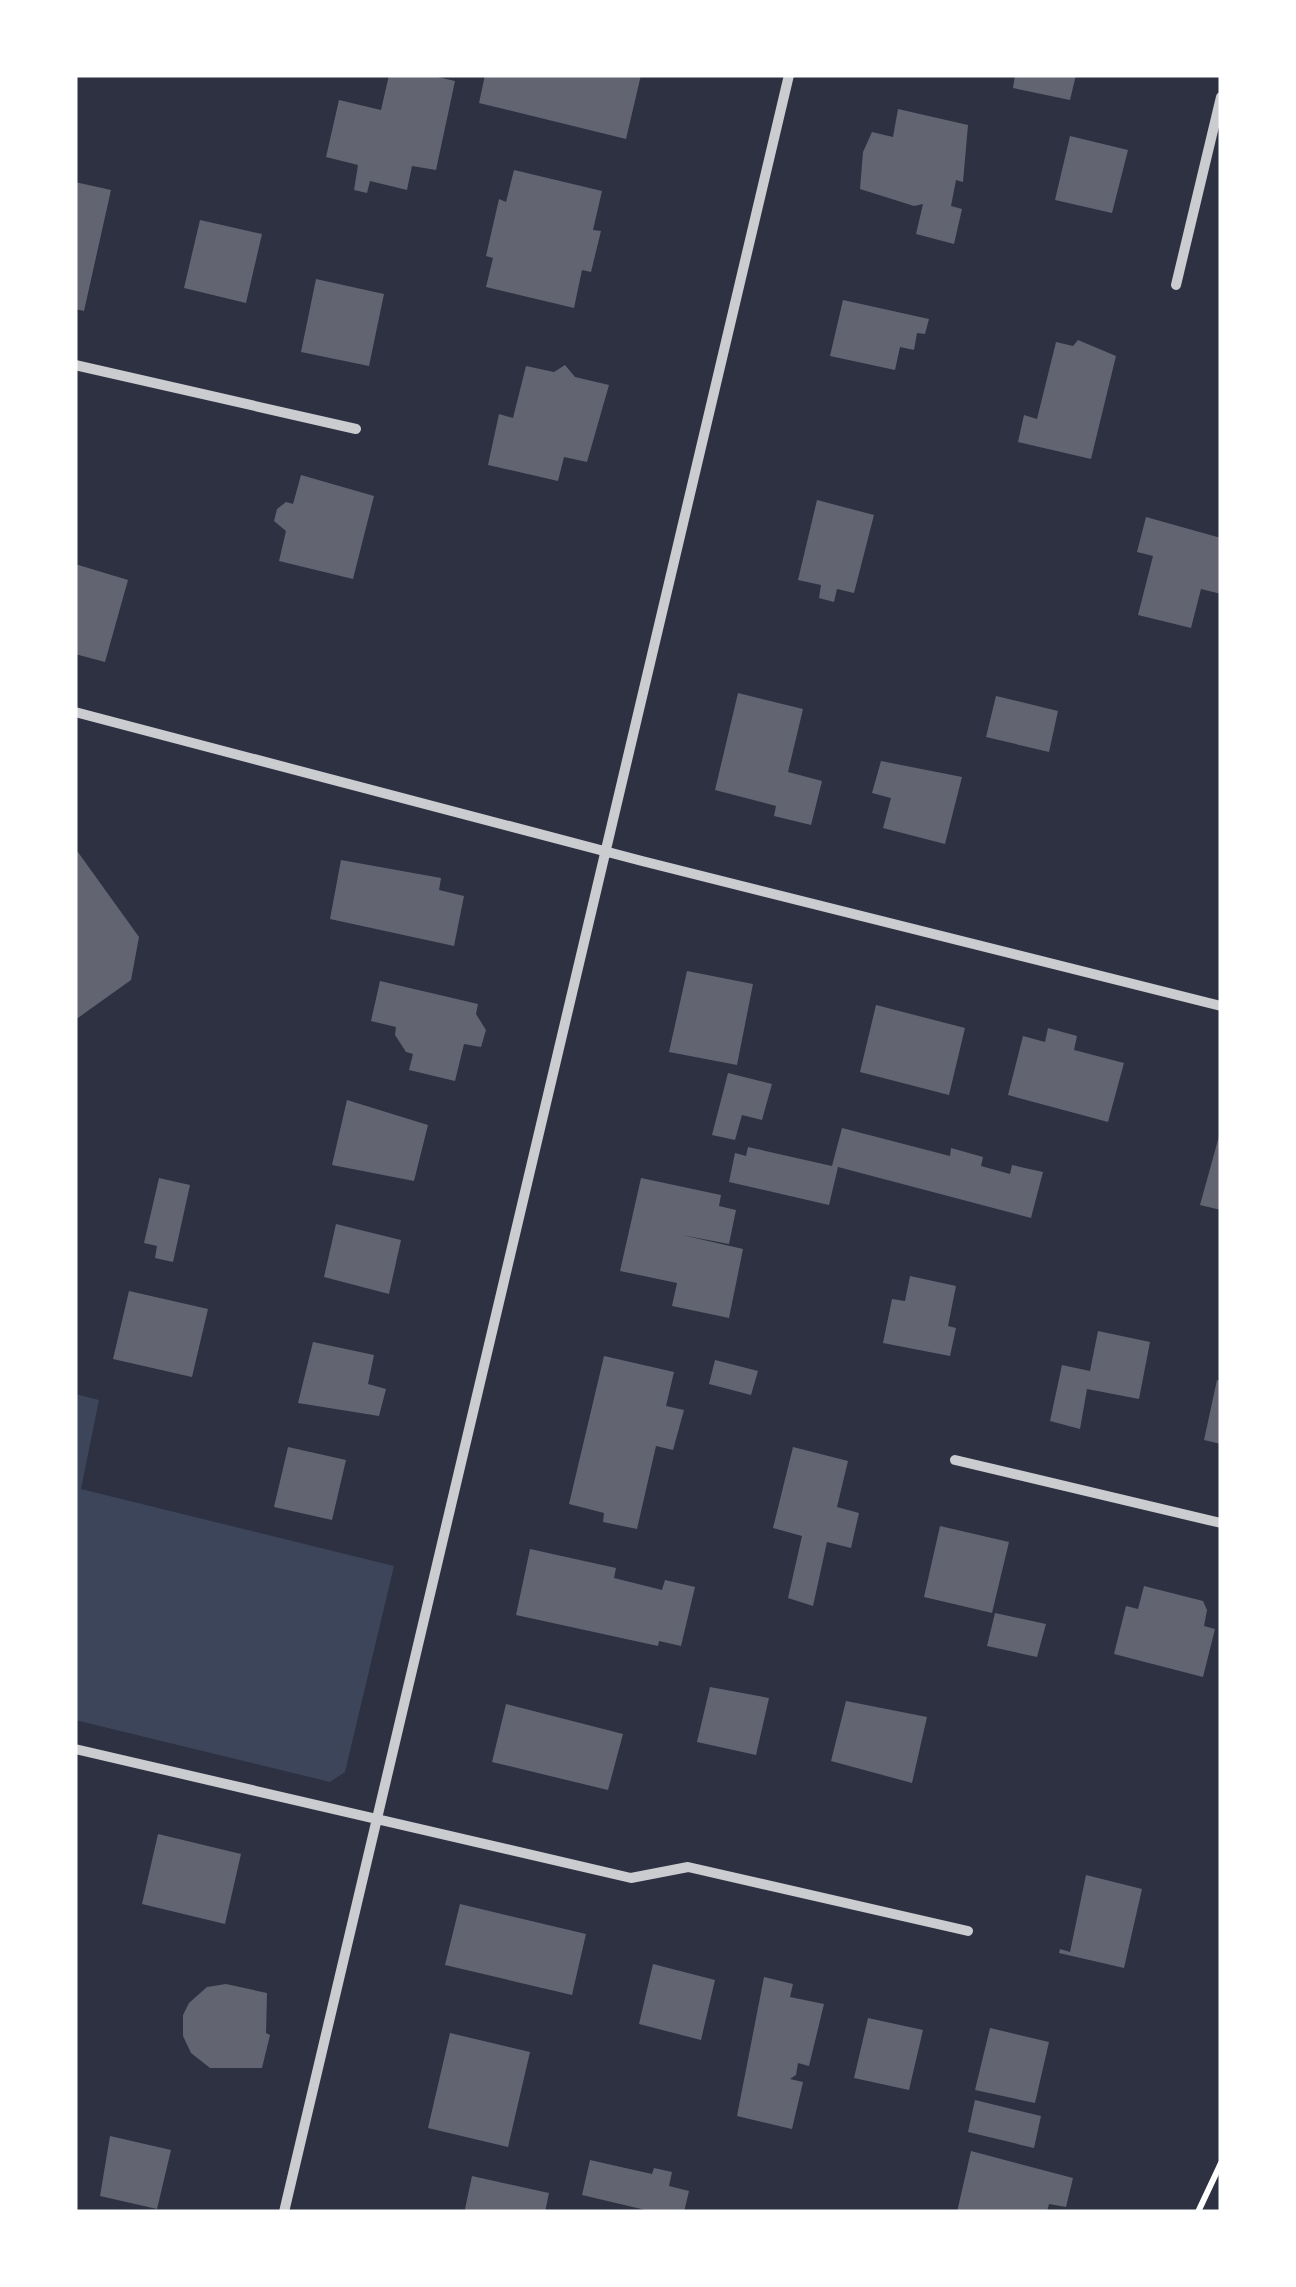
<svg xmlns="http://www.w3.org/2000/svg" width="1296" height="2287" viewBox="0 0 1296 2287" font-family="Roboto,sans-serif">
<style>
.green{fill:#3c4559}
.building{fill:#626471}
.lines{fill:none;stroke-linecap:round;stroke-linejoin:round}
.path{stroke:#fff;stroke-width:6}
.minor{stroke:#caccd0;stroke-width:10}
</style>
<rect width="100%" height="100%" fill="#2d3142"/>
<path class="green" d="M 75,1394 L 99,1400 L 81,1489 L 394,1566 L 345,1772 L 330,1782 L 75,1720 Z"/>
<path class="building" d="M 389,75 L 429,75 L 455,81 L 436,170 L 412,166 L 407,190 L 370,181 L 367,193 L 354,190 L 358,165 L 326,157 L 339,100 L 381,110 Z
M 485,75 L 641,75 L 626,139 L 479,103 Z
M 1015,75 L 1076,75 L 1070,100 L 1013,88 Z
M 898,109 L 968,125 L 963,182 L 956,180 L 951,206 L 962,209 L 954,244 L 916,234 L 923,204 L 914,206 L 860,189 L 863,152 L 872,132 L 893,137 Z
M 1070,136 L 1128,150 L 1112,213 L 1055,200 Z
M 514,170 L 602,191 L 593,230 L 601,231 L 591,272 L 582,270 L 574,308 L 486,287 L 493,258 L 486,256 L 499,199 L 506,202 Z
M 75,182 L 111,190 L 84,311 L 75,309 Z
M 200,220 L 262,234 L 246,303 L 184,288 Z
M 316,279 L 384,294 L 369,366 L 301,352 Z
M 843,300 L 929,319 L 925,334 L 917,333 L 914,350 L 900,347 L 895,370 L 830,356 Z
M 1078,340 L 1116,356 L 1091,459 L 1018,442 L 1024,415 L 1037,419 L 1056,342 L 1073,346 Z
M 565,365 L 575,377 L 609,385 L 587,462 L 564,457 L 558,481 L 488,465 L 499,414 L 513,418 L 526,366 L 554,372 Z
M 301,475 L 374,496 L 353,579 L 279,561 L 286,531 L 274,521 L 277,509 L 286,502 L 293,504 Z
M 817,500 L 874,515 L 854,593 L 837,589 L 834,602 L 819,598 L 821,585 L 798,580 Z
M 1146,517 L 1221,538 L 1221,594 L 1201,589 L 1191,628 L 1138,615 L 1153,556 L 1137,552 Z
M 75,564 L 128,580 L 105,662 L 75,654 Z
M 738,693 L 803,709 L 788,772 L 822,781 L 811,825 L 774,816 L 776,806 L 715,790 Z
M 996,696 L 1058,711 L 1049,752 L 986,737 Z
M 881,761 L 962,777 L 945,844 L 883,828 L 891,798 L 872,793 Z
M 75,848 L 139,937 L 131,980 L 75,1020 Z
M 341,860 L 441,878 L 439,890 L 464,896 L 454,946 L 330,919 Z
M 687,971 L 753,984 L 737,1065 L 669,1052 Z
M 380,981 L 478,1004 L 476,1014 L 486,1030 L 481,1047 L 464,1044 L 455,1081 L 409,1070 L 413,1054 L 406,1052 L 395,1035 L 396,1027 L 371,1021 Z
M 876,1005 L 965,1028 L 949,1095 L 860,1072 Z
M 1048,1028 L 1077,1036 L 1074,1050 L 1124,1063 L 1108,1122 L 1008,1095 L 1023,1036 L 1045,1042 Z
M 728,1073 L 772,1084 L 762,1120 L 742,1115 L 735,1140 L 712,1135 Z
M 347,1100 L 428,1125 L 414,1181 L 332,1165 Z
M 842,1128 L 950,1156 L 951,1148 L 983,1157 L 981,1166 L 1010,1174 L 1012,1165 L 1043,1172 L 1031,1218 L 838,1167 L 829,1205 L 729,1182 L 735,1153 L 746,1156 L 748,1147 L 832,1166 Z
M 1221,1129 L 1221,1210 L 1200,1205 Z
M 159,1178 L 190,1185 L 173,1262 L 155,1258 L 157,1246 L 144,1243 Z
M 641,1178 L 721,1195 L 719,1206 L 736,1210 L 729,1244 L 682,1235 L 743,1249 L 729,1318 L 672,1306 L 677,1283 L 620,1271 Z
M 336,1224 L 401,1240 L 389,1294 L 324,1277 Z
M 910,1276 L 956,1286 L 948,1326 L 956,1328 L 950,1356 L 883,1343 L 892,1299 L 905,1301 Z
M 129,1291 L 208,1309 L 192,1377 L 113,1359 Z
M 1098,1331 L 1150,1342 L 1139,1399 L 1087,1389 L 1080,1429 L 1050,1421 L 1062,1365 L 1090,1371 Z
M 313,1342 L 374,1355 L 368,1384 L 386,1389 L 379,1416 L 298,1403 Z
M 604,1356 L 674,1372 L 666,1406 L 684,1410 L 673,1450 L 656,1446 L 637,1529 L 603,1522 L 604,1513 L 569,1504 Z
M 715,1360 L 758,1371 L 751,1395 L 709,1384 Z
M 1217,1380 L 1221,1381 L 1221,1444 L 1204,1440 Z
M 288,1447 L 346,1460 L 332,1520 L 274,1507 Z
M 793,1447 L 848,1461 L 837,1507 L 859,1513 L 851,1548 L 827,1542 L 813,1606 L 788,1598 L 802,1536 L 773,1528 Z
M 940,1526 L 1009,1542 L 992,1613 L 924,1597 Z
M 530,1549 L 616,1568 L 614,1578 L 662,1590 L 665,1580 L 695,1587 L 681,1646 L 659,1641 L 658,1646 L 516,1615 Z
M 1144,1586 L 1203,1601 L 1207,1610 L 1204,1626 L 1215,1629 L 1203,1677 L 1114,1654 L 1126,1606 L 1138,1609 Z
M 995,1613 L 1046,1624 L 1037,1657 L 987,1646 Z
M 710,1687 L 769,1698 L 756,1755 L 697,1742 Z
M 846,1701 L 927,1717 L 912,1783 L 831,1761 Z
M 506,1704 L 623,1734 L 608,1790 L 492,1762 Z
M 158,1834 L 241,1854 L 225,1924 L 142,1904 Z
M 1086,1875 L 1142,1889 L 1124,1968 L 1059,1953 L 1060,1949 L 1070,1952 Z
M 460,1904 L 586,1934 L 572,1995 L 445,1965 Z
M 653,1964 L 715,1980 L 701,2040 L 639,2024 Z
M 764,1977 L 793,1984 L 790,1997 L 824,2004 L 809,2066 L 798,2063 L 796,2075 L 790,2079 L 803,2082 L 792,2129 L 737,2116 Z
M 226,1984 L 267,1993 L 266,2033 L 270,2035 L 262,2068 L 210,2068 L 191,2053 L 183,2036 L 183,2015 L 189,2003 L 207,1987 Z
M 868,2018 L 923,2030 L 909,2090 L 854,2078 Z
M 990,2028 L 1049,2042 L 1035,2103 L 975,2090 Z
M 450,2033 L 530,2052 L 508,2147 L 428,2128 Z
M 975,2100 L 1041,2116 L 1034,2148 L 968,2132 Z
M 110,2136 L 171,2150 L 157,2209 L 100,2196 Z
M 971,2151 L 1073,2178 L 1066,2207 L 1049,2204 L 1047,2212 L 957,2212 Z
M 590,2160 L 652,2174 L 654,2168 L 672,2172 L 669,2186 L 689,2191 L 684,2212 L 654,2212 L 582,2195 Z
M 472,2176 L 549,2193 L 545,2212 L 470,2212 L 465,2209 Z"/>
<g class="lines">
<path class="path" d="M 1198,2212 L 1221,2163"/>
<path class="minor" d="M 1176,285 L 1221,97
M 75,365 L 356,429
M 75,712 L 642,861 L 1221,1006
M 955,1460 L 1221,1523
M 75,1749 L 631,1878 L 688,1867 L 968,1931
M 284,2212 L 789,75"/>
</g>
<rect width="1296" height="2287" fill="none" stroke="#ffffff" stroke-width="155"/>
</svg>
